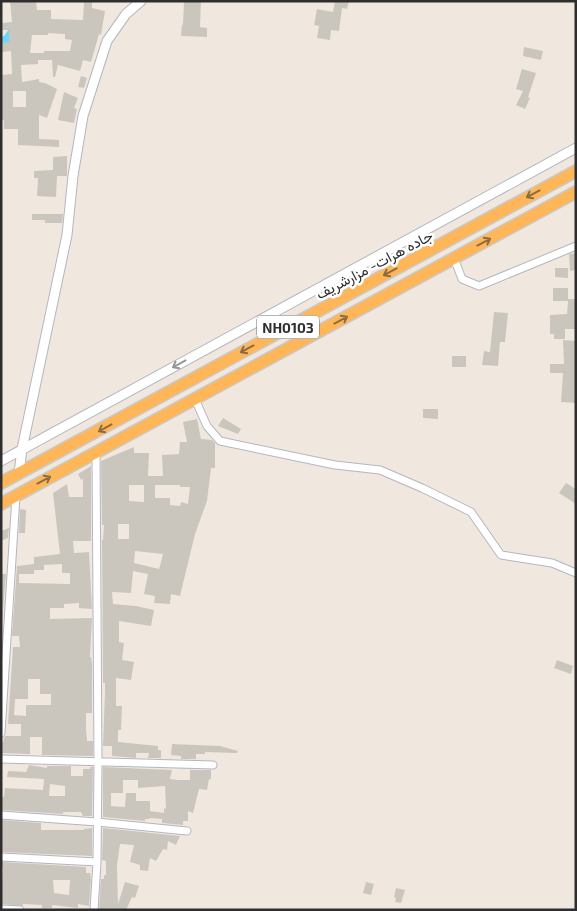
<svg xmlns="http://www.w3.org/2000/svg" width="577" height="911" viewBox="0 0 577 911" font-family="'Exo 2',Vazirmatn,sans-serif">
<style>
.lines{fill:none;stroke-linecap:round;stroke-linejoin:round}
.canal{stroke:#6ad9fb;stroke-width:8}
.building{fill:#cbc6bd;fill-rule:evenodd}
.minor-casing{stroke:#b3b6c2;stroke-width:9}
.tertiary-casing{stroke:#b3b6c2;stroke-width:11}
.trunk-casing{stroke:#c9c9c9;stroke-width:14}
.minor{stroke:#fff;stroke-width:7}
.tertiary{stroke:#fff;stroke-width:9}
.trunk{stroke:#feb658;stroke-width:11}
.oneway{stroke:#8c6b41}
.oneway2{stroke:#969696}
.labels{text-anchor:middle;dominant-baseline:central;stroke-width:5;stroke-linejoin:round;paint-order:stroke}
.shield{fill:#fff;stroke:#6d6d6d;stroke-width:1}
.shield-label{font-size:14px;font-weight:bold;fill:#2e2e2e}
.street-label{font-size:15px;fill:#2e2e2e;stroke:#fff}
</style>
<rect width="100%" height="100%" fill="#f0e8df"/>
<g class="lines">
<path class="canal" d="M 1,41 L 7,39 L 13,30"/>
</g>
<path class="building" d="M 10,1 L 36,1 L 37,10 L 51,10 L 51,19 L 83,20 L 84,1 L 92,1 L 92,8 L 105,11 L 101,35 L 99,34 L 91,62 L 83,60 L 80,71 L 58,65 L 55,77 L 53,77 L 52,60 L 38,60 L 38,64 L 21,65 L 22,82 L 39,79 L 39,82 L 45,83 L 57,89 L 47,118 L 39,115 L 39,139 L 59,140 L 59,147 L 18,145 L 18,129 L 4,129 L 4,120 L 1,120 L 1,75 L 12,74 L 11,51 L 1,52 L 1,43 L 9,42 L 9,30 L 2,30 L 2,23 L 12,22 ZM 48,33 L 65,34 L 65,39 L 72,40 L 70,51 L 44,51 L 44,53 L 30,53 L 32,35 L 48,35 ZM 13,91 L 26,91 L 26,107 L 13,107 Z
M 184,1 L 201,1 L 200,27 L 207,28 L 207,37 L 181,36 L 182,24 L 183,25 Z
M 335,1 L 349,1 L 347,9 L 342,8 L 339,31 L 331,30 L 330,40 L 317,38 L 319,26 L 314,25 L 317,9 L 333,12 Z
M 524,47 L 543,51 L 541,60 L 523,56 Z
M 522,69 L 536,73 L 528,97 L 530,98 L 525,109 L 516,105 L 523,91 L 516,89 Z
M 81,76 L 87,78 L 84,88 L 78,87 Z
M 64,92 L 78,98 L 74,108 L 77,109 L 74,123 L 58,120 Z
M 67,156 L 67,176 L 57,176 L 56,197 L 37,196 L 38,178 L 34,178 L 34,171 L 53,170 L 53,157 Z
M 32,214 L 63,214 L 62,223 L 45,223 L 45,220 L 32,220 Z
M 576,253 L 576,270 L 570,271 L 569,254 Z
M 555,268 L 568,268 L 568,278 L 555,277 Z
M 553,288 L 568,288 L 568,299 L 576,299 L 576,329 L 565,329 L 565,339 L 554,339 L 554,334 L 550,334 L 550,315 L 567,314 L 568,301 L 553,301 Z
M 494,312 L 508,313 L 505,342 L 500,342 L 498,366 L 482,365 L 484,351 L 490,352 Z
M 563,340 L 576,341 L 576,403 L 561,402 L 563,373 L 550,373 L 550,364 L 564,364 Z
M 452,356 L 466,356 L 466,367 L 452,367 Z
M 423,409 L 438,409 L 438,419 L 423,418 Z
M 223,418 L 241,429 L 238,434 L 218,426 Z
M 197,419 L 201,439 L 212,440 L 215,443 L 215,468 L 211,468 L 207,501 L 195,534 L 180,596 L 171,594 L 170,604 L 154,603 L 155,596 L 144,594 L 148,574 L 133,571 L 131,593 L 112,592 L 113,604 L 136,606 L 154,610 L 151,626 L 119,621 L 119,642 L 124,643 L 122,660 L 134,662 L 131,680 L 116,678 L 116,706 L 122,706 L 121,730 L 118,730 L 118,742 L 158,746 L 158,750 L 161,750 L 161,758 L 148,758 L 149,753 L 136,753 L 136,758 L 112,756 L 112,746 L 103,746 L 105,692 L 105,683 L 103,683 L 102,540 L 103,540 L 104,525 L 102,525 L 101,461 L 134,447 L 134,453 L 149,453 L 148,476 L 163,476 L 162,455 L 179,454 L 180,442 L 187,442 L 183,422 ZM 129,485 L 144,485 L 144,502 L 129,501 ZM 155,485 L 180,485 L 180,487 L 190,487 L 188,504 L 181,502 L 180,506 L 170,505 L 170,498 L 155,498 ZM 118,524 L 129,524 L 129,539 L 118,539 ZM 135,551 L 163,554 L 160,566 L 159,569 L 134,563 Z
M 91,466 L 91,541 L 73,541 L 74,553 L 89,552 L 92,609 L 79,608 L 79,603 L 64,604 L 64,608 L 50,608 L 50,619 L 92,618 L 90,657 L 91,657 L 92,665 L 92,713 L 86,713 L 86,729 L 87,741 L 93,741 L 93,756 L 42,755 L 42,737 L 30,737 L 30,754 L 2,753 L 2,743 L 3,743 L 4,738 L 5,736 L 21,736 L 21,724 L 8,724 L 13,647 L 20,647 L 19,636 L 12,636 L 17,566 L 34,564 L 34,557 L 60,554 L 53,493 L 67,484 L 69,497 L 83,497 L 83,479 L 81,480 L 78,474 ZM 62,564 L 62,573 L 70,573 L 70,584 L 19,583 L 19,574 L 34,574 L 34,570 L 44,570 L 44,565 ZM 28,679 L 40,679 L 40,694 L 51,694 L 51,705 L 26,705 L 26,716 L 14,715 L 15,699 L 28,699 Z
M 566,483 L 576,489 L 576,504 L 559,493 Z
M 20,509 L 26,510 L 25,533 L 19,533 Z
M 9,528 L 8,538 L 1,541 L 1,531 Z
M 1,574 L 6,574 L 1,636 Z
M 557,660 L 573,666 L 571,674 L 554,668 Z
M 172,744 L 220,746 L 238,751 L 237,753 L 205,752 L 205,754 L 196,754 L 196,759 L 181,759 L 181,756 L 171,755 Z
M 29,765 L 47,768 L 47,766 L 71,766 L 71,776 L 83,776 L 83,769 L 90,769 L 90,767 L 93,767 L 92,816 L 83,816 L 81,812 L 63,812 L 63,814 L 1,810 L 1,797 L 4,797 L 5,788 L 43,790 L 44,779 L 7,777 L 8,771 L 26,772 ZM 50,784 L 65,786 L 65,796 L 49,796 Z
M 103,767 L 172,770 L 170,779 L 178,780 L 190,780 L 190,770 L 211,770 L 211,779 L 209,779 L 207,790 L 199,789 L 193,813 L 188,811 L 188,821 L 183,821 L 183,825 L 162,823 L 162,819 L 149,818 L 149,819 L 145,819 L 145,821 L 103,817 ZM 123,780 L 138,780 L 138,788 L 165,786 L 166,809 L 164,808 L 164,813 L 150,811 L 150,801 L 136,801 L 136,793 L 126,793 L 125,807 L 111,806 L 111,793 L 123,793 Z
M 1,820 L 41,823 L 41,830 L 84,830 L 84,829 L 92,828 L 92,856 L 1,852 Z
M 103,828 L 180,836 L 176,845 L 168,841 L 167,850 L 163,849 L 156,861 L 150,858 L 148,871 L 140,870 L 140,865 L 130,862 L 134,845 L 120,844 L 117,865 L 118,904 L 125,882 L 139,886 L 135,898 L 132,897 L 126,910 L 99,910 L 101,879 L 104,879 L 104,875 L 106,875 L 106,861 L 102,860 Z
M 1,862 L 86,867 L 86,873 L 90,873 L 91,879 L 89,906 L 78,904 L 78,908 L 52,905 L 52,908 L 42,908 L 42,905 L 23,904 L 23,906 L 1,904 L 3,868 L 1,868 ZM 53,880 L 70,880 L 69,895 L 54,893 Z
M 366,882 L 374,884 L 371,895 L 363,893 Z
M 396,888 L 405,890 L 401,903 L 395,902 L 396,898 L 394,897 Z"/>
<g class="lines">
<g class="minor-casing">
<path id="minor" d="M 454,258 L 462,279 L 479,286 L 576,246
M 195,399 L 207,426 L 220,441 L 335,465 L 380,470 L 422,488 L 471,512 L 501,555 L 552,563 L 576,573
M 1,733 L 16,496
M 1,759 L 213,765
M 1,815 L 97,822 L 187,831
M 1,857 L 97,862
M 1,909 L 20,910
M 94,910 L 97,862 L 98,762 L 96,452"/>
</g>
<g class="tertiary-casing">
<path id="tertiary" d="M 1,461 L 576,148
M 19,473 L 22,449 L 67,235 L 73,176 L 83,116 L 107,41 L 126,14 L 141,1"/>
</g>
<g class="trunk-casing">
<path id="trunk" d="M 1,483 L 576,171
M 1,504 L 576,192"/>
</g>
<use href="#minor" class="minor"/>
<use href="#tertiary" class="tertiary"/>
<use href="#trunk" class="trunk"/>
</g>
<defs><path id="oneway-shaft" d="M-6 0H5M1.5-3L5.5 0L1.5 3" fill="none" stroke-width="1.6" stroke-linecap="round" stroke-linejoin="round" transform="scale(1.25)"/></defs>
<g class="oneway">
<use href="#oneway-shaft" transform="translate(533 194) rotate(152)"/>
<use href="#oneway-shaft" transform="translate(484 242) rotate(-28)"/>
<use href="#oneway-shaft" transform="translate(390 272) rotate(152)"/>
<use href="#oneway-shaft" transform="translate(341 320) rotate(-28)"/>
<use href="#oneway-shaft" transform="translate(247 349) rotate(152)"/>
<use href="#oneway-shaft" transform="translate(105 428) rotate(151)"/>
<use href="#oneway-shaft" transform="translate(44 480) rotate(-28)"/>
</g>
<use class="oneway2" href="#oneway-shaft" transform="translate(179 364) rotate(151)"/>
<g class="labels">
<rect class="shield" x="257" y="315.5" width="62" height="23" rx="4"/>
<g class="shield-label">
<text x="288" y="327">NH0103</text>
</g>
<g class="street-label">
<text transform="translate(374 264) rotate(-28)">جاده هرات- مزارشریف</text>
</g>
</g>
<rect width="577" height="911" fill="none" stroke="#2e2e2e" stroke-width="5"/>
</svg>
